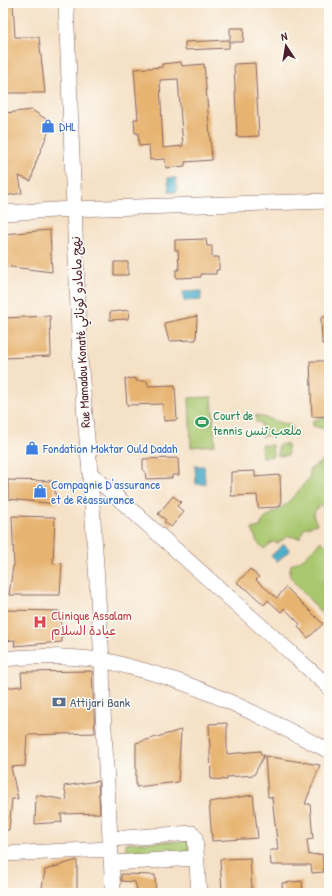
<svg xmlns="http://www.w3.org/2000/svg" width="332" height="896" viewBox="0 0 332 896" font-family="'Patrick Hand','Playpen Sans Arabic',sans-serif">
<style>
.green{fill:#a9c76e;stroke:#7a734c}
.water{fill:#48acc7;stroke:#496679}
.building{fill:#e7b370;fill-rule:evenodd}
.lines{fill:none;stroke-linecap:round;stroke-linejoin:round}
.minor-casing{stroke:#866361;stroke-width:16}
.minor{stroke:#fff;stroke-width:15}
.labels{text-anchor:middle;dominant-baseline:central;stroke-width:3;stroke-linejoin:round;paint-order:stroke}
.shop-label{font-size:13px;fill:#366cbe;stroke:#fdfcf7;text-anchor:start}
.street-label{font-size:13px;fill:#4a1f2b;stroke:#fdfcf7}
.leisure-label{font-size:13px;fill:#27864d;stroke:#fdfcf7;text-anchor:start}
.health-label{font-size:13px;fill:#be3a42;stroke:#fdfcf7;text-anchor:start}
.service-label{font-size:13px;fill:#4e5e75;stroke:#fdfcf7;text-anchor:start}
</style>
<rect width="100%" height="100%" fill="#fdfcf7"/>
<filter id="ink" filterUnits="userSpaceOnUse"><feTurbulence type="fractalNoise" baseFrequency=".025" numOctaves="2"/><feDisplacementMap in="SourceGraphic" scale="8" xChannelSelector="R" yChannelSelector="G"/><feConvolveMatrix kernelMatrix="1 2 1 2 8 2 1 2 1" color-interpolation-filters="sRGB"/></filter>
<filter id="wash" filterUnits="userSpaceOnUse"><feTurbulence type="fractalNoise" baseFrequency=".012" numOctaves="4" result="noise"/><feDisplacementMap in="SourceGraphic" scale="16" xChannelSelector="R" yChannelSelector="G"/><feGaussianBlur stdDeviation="0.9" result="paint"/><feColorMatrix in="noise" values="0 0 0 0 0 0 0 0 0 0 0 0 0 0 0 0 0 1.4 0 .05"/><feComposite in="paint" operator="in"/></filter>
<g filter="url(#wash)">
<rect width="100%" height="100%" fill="#f5e1c6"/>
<path class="green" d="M 212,397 L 215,445 L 191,447 L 189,398 Z
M 256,415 L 292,426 L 292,435 L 261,436 L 261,423 L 256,422 Z
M 329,417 L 329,430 L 313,426 L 313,420 Z
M 287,444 L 288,455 L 278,456 L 278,445 Z
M 261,445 L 272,445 L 273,456 L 262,457 Z
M 329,456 L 329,507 L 327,509 L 320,505 L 315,511 L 313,515 L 317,524 L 304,528 L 300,538 L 288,536 L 278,543 L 272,542 L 264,549 L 257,542 L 252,529 L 260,527 C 263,516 273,514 281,508 C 292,500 301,487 310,477 L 309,470 C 316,465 323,462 329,456 Z
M 321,541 L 329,549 L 329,576 L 322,583 L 329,590 L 328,620 L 294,582 L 289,574 L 291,565 L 304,558 Z
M 188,841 L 189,857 L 126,860 L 126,843 Z"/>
<path class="water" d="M 168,178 L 176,178 L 177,192 L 169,192 Z
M 201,291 L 201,300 L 184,301 L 183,292 Z
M 195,466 L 204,466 L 205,484 L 196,484 Z
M 284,544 L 290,550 L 277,562 L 271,556 Z"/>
<g id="blocks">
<path class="building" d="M 3,3 L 13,3 L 15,37 L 39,37 L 45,93 L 3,93 Z
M 230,28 L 244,28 L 243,42 L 230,42 Z
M 229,40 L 229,48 L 185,50 L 185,42 Z
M 181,62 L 182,66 L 204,64 L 212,160 L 185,162 L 185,166 L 166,168 L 165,159 L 150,160 L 149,145 L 139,146 L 138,133 L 135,133 L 134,119 L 138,119 L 134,69 L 162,67 L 162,64 ZM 178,79 L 183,146 L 163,148 L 160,80 Z
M 255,63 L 259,136 L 237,137 L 234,64 Z
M 32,110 L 52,123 L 36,162 L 31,181 L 19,176 L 22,193 L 5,196 L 6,113 Z
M 50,230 L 52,272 L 3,266 L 3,234 Z
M 206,239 L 207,246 L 212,246 L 212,257 L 219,257 L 219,270 L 216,270 L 216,274 L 201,274 L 201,277 L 176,278 L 176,270 L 179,270 L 178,250 L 175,250 L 175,240 Z
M 114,262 L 128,262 L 128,275 L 114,275 Z
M 129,310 L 128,319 L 110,320 L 110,312 Z
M 50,316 L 51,356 L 3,358 L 3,318 Z
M 197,316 L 196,340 L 169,341 L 164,323 Z
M 321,317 L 329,317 L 329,343 L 322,344 Z
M 310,361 L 329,361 L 329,416 L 312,417 Z
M 136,378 L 136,381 L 147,381 L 148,386 L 175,385 L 177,420 L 164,421 L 163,404 L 127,405 L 125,379 Z
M 178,458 L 179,475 L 172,475 L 172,478 L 146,479 L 145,471 L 143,470 L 143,459 Z
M 255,471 L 255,477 L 280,475 L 281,505 L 278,507 L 258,508 L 257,495 L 231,496 L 231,472 Z
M 8,480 L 53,481 L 57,504 L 8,499 Z
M 173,496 L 181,502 L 177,506 L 184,512 L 171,527 L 164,522 L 166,520 L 158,514 Z
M 12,516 L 55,517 L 53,564 L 62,563 L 60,595 L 9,595 L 13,566 L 14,566 Z
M 250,569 L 259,577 L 256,580 L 277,598 L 286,587 L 323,624 L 308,638 L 298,627 L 300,624 L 284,608 L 281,612 L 268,600 L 264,605 L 248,590 L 237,583 Z
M 3,610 L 60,611 L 62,642 L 14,646 L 15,640 L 3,641 Z
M 92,671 L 95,733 L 27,735 L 25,766 L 11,767 L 18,799 L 12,799 L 9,830 L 3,830 L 3,688 L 22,686 L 21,672 Z
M 227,723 L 227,754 L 260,751 L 261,755 L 264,755 L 254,775 L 227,777 L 227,780 L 211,779 L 209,724 Z
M 181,730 L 178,782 L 136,787 L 136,743 Z
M 265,756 L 320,765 L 305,804 L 310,804 L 313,839 L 307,840 L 309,855 L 322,854 L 324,872 L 312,873 L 311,865 L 271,865 L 270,850 L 278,850 L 272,797 L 268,797 Z
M 98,781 L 100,813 L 61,814 L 62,822 L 35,824 L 36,795 L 67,800 L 64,786 Z
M 253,795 L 258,838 L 212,841 L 209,802 Z
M 250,858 L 252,889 L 222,892 L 220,859 Z
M 77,860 L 77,893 L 41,893 L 45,870 Z
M 121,874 L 155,875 L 156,893 L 138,893 L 135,882 L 121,881 Z
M 302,881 L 303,893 L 283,893 L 282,883 Z"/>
</g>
</g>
<g filter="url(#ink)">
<use href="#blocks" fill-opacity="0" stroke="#866361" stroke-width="1"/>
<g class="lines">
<g class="minor-casing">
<path id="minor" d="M 66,3 L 80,359 L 90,473 L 102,660 L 103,711 L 113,893
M 3,213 L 73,209 L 329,201
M 90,473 L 329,687
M 3,659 C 35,655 69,656 100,660 C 110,661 120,664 130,667 C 199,683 267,719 329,751
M 111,839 L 192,833 L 195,837 L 199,893
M 3,854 L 111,849
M 112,863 L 196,858"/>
</g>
<use href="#minor" class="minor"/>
</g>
</g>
<defs>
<g id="shop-bare" transform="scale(1.08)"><path d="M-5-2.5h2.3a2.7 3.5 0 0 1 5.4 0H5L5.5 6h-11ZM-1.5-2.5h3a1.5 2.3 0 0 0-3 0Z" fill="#3f7fe0" stroke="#fdfcf7" stroke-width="2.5" paint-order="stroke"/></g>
<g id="stadium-bare" transform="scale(1.08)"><path d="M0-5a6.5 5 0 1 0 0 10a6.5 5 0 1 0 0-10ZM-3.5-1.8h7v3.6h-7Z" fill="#2e9e5b" stroke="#fdfcf7" stroke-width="2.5" paint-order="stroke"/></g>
<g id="hospital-bare" transform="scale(1.08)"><path d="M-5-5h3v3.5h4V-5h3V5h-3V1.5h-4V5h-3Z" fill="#e0444e" stroke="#fdfcf7" stroke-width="2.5" paint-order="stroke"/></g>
<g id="bank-bare" transform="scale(1.08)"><path d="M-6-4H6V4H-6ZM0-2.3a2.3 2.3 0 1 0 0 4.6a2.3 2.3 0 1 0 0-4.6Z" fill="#5c6f8a" stroke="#fdfcf7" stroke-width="2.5" paint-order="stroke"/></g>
</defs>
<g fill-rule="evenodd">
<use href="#shop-bare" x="48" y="126"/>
<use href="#stadium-bare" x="202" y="422"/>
<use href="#shop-bare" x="32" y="448"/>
<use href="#shop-bare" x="40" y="491"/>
<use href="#hospital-bare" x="40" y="622"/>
<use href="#bank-bare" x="59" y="702"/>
</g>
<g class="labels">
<g class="shop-label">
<text x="59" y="126">DHL</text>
<text x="43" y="448">Fondation Moktar Ould Dadah</text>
<text x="51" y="484">Compagnie D'assurance<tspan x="51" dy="15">et de Réassurance</tspan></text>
</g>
<g class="street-label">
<text transform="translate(80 332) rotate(-93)">Rue Mamadou Konaté نهج مامادو كوناتي</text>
</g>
<g class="leisure-label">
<text x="213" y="415">Court de<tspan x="213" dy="15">tennis ملعب تنس</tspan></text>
</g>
<g class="health-label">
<text x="51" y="615">Clinique Assalam<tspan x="51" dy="15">عيادة السلام</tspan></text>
</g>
<g class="service-label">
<text x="70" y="702">Attijari Bank</text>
</g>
</g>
<rect width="332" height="896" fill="none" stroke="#fdfcf7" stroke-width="16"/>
<g transform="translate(286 46) rotate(348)" stroke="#fdfcf7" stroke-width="3" paint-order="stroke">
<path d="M0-3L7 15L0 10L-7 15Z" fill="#4a1f2b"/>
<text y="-6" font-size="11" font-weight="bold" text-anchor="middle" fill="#4a1f2b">N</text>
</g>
</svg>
